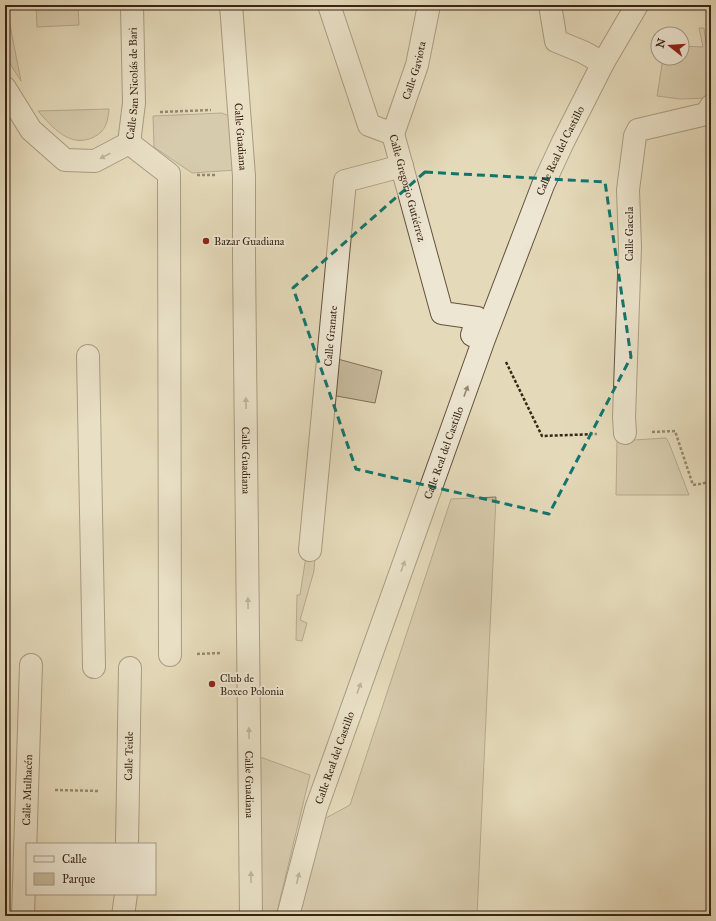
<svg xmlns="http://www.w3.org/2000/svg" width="716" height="921" viewBox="0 0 716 921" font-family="'IM FELL Great Primer',serif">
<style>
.green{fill:#c7ba9d;stroke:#80705a}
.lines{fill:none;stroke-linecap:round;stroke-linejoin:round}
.minor-casing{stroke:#63523f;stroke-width:24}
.path{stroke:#382516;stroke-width:2.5;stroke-dasharray:3 2;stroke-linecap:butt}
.minor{stroke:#ede6d2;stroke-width:22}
.oneway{fill:#928674}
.marked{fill:none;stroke:#0f766e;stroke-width:3;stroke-dasharray:8 5;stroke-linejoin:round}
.poi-dot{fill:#8f2418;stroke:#ede6d2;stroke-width:1.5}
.labels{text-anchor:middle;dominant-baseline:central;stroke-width:4;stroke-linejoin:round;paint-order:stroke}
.street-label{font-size:11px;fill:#382516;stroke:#ede6d2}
.poi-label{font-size:11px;fill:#382516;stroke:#ede6d2;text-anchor:start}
</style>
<rect width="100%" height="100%" fill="#e4d9b9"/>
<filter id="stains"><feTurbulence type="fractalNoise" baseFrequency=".005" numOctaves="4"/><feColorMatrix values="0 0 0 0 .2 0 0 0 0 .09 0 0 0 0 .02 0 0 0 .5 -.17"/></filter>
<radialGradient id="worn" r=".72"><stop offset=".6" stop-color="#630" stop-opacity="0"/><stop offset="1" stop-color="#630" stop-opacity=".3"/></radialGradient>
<path class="green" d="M 5,5 L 78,5 L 79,25 L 37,27 L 36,6 L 5,6 Z
M 5,15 L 8,15 L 21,81 L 5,56 Z
M 699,28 L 704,28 L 707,51 L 708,51 L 709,98 L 680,99 L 657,96 L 663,58 L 682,58 L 682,46 L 703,47 Z
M 109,109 C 108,121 106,131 94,137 C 70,149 52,127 38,111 Z
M 222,113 L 229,116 L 236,170 L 192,173 L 154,147 L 153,116 Z
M 334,358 L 382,371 L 375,403 L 331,395 Z
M 666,438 L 669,443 L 689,495 L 616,495 L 617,441 Z
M 496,497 L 477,916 L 299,916 L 324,819 L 350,805 L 451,499 Z
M 306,556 L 315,556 L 314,571 L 300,620 L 307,623 L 302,641 L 296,640 L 297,595 L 300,595 Z
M 260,757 L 310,775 L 276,916 L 261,916 Z"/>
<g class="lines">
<g class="minor-casing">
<g id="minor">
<path id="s1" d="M 231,5 L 244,176 L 244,258 L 251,916"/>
<path id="s2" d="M 329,5 L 369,125 L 393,134 L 442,313 L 477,318 L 472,335 L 482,339"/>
<path d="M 550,5 L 556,41 L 583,52 L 603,63"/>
<path id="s3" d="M 5,88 L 31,130 L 65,160 L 95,161 L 129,143 L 134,103 L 132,5"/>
<path id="s4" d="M 393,134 L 417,65 L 429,5"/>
<path d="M 129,143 L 169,174 L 170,655"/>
<path d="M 88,356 L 94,667"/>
<path d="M 625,433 L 624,417 L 630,247 L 628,190 L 635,136 L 638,130 L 706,114 L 711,106"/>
<path id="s5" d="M 310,550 L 345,181 L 402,166"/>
<path id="s6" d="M 127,844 L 130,668"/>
<path id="s7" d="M 23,916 L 31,665"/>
<path d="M 123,916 L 126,894"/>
<path id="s8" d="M 288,916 L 316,809 L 484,339 L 543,185 L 563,142 L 603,63 L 637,5"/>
</g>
</g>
<path class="path" d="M 160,112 L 211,110
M 197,175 L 216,175
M 506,362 L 542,436 L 597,434
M 652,432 L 675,431 L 693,485 L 711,482
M 197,654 L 220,653
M 55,790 L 100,791"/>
<use href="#minor" class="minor"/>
</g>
<defs><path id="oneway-solid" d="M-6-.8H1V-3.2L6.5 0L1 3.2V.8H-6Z"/></defs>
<g class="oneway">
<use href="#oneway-solid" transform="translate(105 156) rotate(152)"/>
<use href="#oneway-solid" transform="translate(466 391) rotate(-70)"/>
<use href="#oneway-solid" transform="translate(246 403) rotate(-91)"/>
<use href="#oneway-solid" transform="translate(403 566) rotate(-70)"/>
<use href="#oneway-solid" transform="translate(248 603) rotate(-91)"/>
<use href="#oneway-solid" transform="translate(359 688) rotate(-70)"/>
<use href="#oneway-solid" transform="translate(249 733) rotate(-91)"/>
<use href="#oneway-solid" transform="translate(251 877) rotate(-91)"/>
<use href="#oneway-solid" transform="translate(298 878) rotate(-76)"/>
</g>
<path d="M0 0H716V921H0ZM 425,172 L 605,182 L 631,357 L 549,514 L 356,469 L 293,288 Z" fill="#e4d9b9" fill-opacity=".55" fill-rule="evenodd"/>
<path class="marked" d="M 425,172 L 605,182 L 631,357 L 549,514 L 356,469 L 293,288 Z"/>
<g class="poi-dot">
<circle cx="206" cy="241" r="4"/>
<circle cx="212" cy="684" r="4"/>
</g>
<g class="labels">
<g class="street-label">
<text stroke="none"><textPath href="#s4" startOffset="67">Calle Gaviota</textPath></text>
<text stroke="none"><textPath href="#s3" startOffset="223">Calle San Nicolás de Bari</textPath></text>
<text stroke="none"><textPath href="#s1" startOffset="132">Calle Guadiana</textPath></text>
<text stroke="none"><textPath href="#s8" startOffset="813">Calle Real del Castillo</textPath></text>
<text stroke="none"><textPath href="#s2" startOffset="208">Calle Gregorio Gutiérrez</textPath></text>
<text transform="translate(629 234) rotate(-90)">Calle Gacela</text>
<text stroke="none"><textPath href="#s5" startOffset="215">Calle Granate</textPath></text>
<text stroke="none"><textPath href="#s8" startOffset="489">Calle Real del Castillo</textPath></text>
<text stroke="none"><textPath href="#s1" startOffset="456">Calle Guadiana</textPath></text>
<text stroke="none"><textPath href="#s6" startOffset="88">Calle Teide</textPath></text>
<text stroke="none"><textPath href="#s8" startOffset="165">Calle Real del Castillo</textPath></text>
<text stroke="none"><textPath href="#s1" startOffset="780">Calle Guadiana</textPath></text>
<text stroke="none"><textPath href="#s7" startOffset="126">Calle Mulhacén</textPath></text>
</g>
<g class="poi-label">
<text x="214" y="241">Bazar Guadiana</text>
<text x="220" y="678">Club de<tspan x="220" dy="13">Boxeo Polonia</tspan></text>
</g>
</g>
<rect width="716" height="921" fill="none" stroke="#e4d9b9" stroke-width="20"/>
<rect x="6" y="6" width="704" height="909" fill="none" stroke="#382516" stroke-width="2"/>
<rect x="10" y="10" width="696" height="901" fill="none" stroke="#382516"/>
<rect x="26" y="843" width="130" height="52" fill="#ede6d2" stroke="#a59987"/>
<rect x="34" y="856" width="20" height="6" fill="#ede6d2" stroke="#a59987"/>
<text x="62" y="863" font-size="12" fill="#382516">Calle</text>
<rect x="34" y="873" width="20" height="12" fill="#c7ba9d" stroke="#a59987"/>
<text x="62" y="883" font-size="12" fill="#382516">Parque</text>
<g transform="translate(670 46) rotate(287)"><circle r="19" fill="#ede6d2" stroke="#a59987"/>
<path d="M0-3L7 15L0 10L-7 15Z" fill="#8f2418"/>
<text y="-6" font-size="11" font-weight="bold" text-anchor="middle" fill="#382516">N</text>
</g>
<rect width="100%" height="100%" filter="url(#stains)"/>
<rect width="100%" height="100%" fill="url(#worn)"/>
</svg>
